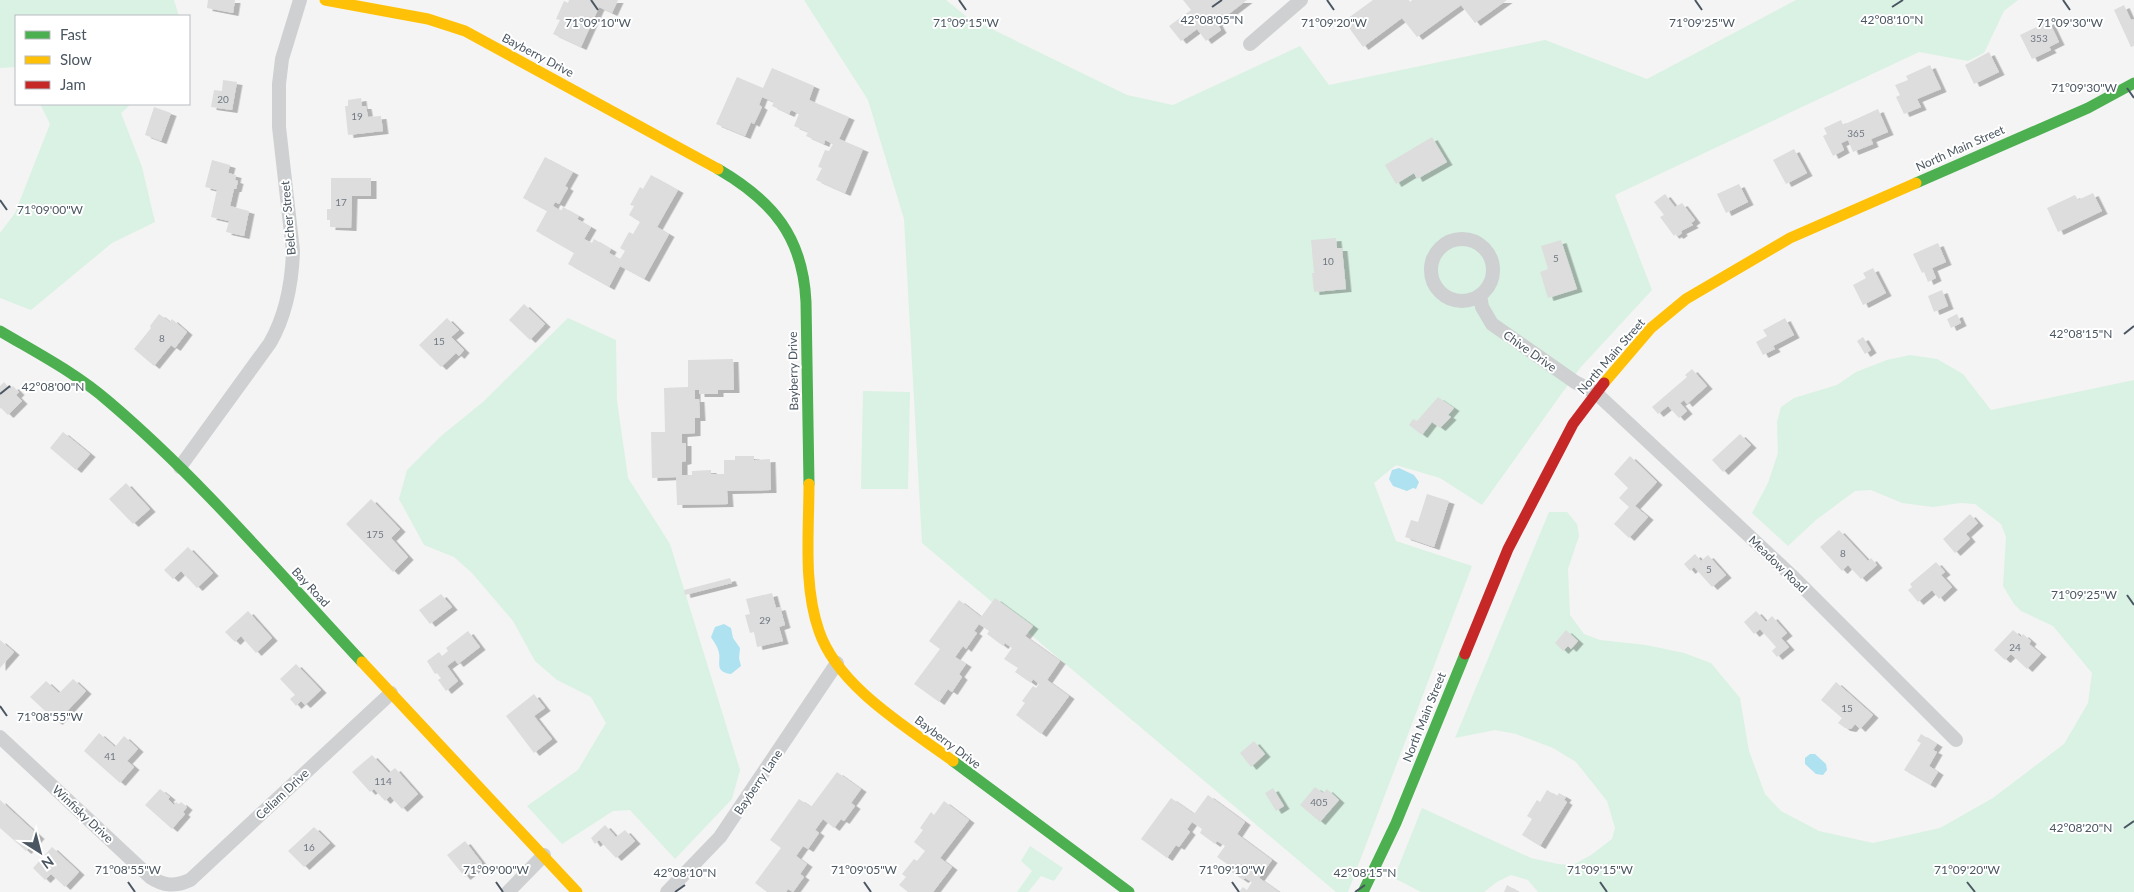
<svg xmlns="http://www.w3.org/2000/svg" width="2134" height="892" viewBox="0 0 2134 892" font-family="Lato,sans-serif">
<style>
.green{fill:#d9f2e3}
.water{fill:#aee2f0}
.building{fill:#ddddde;filter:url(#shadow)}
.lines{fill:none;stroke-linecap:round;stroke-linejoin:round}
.street{stroke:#ced0d2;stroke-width:14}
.fast{stroke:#4caf50;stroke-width:11}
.slow{stroke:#ffc107;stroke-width:11}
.jam{stroke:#c62828;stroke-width:11}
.ticks{fill:none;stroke:#4a5661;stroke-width:2}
.labels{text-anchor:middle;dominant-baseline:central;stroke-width:4;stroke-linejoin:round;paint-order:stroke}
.number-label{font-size:10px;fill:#707881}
.street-label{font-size:12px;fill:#4a5661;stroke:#fff}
.ticks-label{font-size:12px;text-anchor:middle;fill:#4a5661;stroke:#fff;stroke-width:4;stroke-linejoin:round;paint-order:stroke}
</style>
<defs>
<filter id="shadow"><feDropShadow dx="5.5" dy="3" stdDeviation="0" flood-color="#0004"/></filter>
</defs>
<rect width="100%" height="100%" fill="#f4f4f4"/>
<path class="green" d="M 0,0 L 174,0 L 179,16 L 16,16 L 16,67 L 0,68 Z
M 804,0 L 946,0 L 967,17 L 1127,95 L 1173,105 L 1300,46 L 1329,85 L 1545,40 L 1647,79 L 1796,0 L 2018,0 L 2004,11 L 1984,53 L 1968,61 L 1919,52 L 1615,195 L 1652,290 L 1580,368 L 1482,505 L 1440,478 L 1396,465 L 1374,483 L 1396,541 L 1472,566 L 1348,892 L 1336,892 L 922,543 L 904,219 L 868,100 Z
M 40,104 L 131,104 L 121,113 L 142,167 L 155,222 L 112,243 L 31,310 L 0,298 L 0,233 L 15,213 L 50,124 Z
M 568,318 L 616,340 L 617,401 L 628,478 L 670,544 L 740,770 L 732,799 L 675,859 L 630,810 L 613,811 L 562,844 L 527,806 L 578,770 L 606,723 L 591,697 L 557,680 L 535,661 L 513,621 L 472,573 L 454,557 L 424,545 L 399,499 L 407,470 L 441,436 L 483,402 Z
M 1910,355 L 1937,359 L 1963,374 L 1991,410 L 2134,380 L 2134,892 L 1538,892 L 1528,880 L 1511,875 L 1497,882 L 1484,892 L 1421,892 L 1394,878 L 1422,808 L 1531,858 L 1558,864 L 1573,865 L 1591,855 L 1612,839 L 1615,828 L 1607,801 L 1576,762 L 1553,748 L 1516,734 L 1495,730 L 1455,738 L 1549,512 L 1567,512 L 1577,524 L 1579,536 L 1568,569 L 1570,615 L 1584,634 L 1600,640 L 1646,645 L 1684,653 L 1711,663 L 1740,698 L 1749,751 L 1765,794 L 1781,811 L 1819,831 L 1873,843 L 1940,828 L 1993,798 L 2064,744 L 2088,703 L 2092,673 L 2053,626 L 2021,611 L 2014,604 L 2003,586 L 2006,537 L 2001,524 L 1975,504 L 1960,503 L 1933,507 L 1902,503 L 1871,490 L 1855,491 L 1816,520 L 1788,546 L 1752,513 L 1768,483 L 1778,453 L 1777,422 L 1781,407 L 1794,398 L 1837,385 L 1856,372 L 1887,360 Z
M 863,391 L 910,392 L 908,489 L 861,489 Z
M 1030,846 L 1063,868 L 1054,881 L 1041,876 L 1028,892 L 1017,892 L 1032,871 L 1021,861 Z"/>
<path class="water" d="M 1399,468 L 1414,475 L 1419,482 L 1416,489 L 1413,488 L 1407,491 L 1393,486 L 1389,479 L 1392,470 Z
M 724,624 L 731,628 L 733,638 L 740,648 L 739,658 L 741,666 L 731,674 C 714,672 721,662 719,653 C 718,647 714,642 711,637 L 715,627 Z
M 1810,754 L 1815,754 L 1826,764 L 1827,770 L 1823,775 L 1816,774 L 1805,764 L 1805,758 Z"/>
<path class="building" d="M 208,0 L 235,0 L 233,13 L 207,8 Z
M 569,0 L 618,0 L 612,13 L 599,7 L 581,47 L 553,34 L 560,20 L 556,19 L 564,1 L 568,3 Z
M 1183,0 L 1247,0 L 1217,23 L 1221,30 L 1206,41 L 1197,29 L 1181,41 L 1169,26 L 1191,10 Z
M 1373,0 L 1409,0 L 1410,2 L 1412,0 L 1507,0 L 1475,23 L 1461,5 L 1417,37 L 1402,18 L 1363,47 L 1344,21 Z
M 2124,5 L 2131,20 L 2134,19 L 2134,46 L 2131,47 L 2114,10 Z
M 2049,21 L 2059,42 L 2049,47 L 2051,50 L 2032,59 L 2020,35 Z
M 1989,52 L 1999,72 L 1974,84 L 1965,65 Z
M 1930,65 L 1941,89 L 1917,99 L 1921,107 L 1904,114 L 1896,97 L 1900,95 L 1895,85 L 1908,80 L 1906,76 Z
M 772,68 L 814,86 L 809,100 L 849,117 L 839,139 L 863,149 L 845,193 L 816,180 L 822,168 L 818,167 L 825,150 L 829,151 L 833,144 L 825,140 L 824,144 L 806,136 L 808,132 L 794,126 L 799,114 L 791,110 L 789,114 L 772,106 L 774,102 L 762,97 L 759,105 L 762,107 L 754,124 L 751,122 L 745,136 L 716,124 L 737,77 L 763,88 Z
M 223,80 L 237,82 L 232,110 L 211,107 L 214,90 L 222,91 Z
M 361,98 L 362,106 L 366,106 L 368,117 L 381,116 L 383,131 L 348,135 L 345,106 L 348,106 L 348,100 Z
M 154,107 L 171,113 L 161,141 L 145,135 Z
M 1878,109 L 1888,132 L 1871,139 L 1873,144 L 1853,152 L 1848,140 L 1841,143 L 1844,150 L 1833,156 L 1823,136 L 1827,134 L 1824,128 L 1841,120 L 1843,125 Z
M 1432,137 L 1447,162 L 1417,179 L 1414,173 L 1396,184 L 1385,165 Z
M 1794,149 L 1807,173 L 1786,184 L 1773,160 Z
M 545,157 L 573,172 L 565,186 L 568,188 L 559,204 L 555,202 L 553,206 L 561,211 L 563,207 L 579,216 L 577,219 L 591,227 L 584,239 L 592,243 L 594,239 L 611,249 L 609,253 L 620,259 L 625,251 L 620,248 L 629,232 L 633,234 L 640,222 L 629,215 L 634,206 L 630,205 L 640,187 L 643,189 L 651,175 L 678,190 L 657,227 L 669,234 L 644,279 L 620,266 L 609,287 L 568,264 L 574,253 L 536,231 L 547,211 L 523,198 Z
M 212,160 L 230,165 L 228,173 L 236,175 L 235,180 L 238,181 L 236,189 L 234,189 L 230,206 L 249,211 L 244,236 L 226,232 L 229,221 L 211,217 L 217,190 L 205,187 Z
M 331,178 L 371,178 L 371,196 L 352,196 L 351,228 L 330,227 L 330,220 L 327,220 L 327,209 L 331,209 Z
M 1739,184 L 1748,202 L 1726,213 L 1717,194 Z
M 2093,193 L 2102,211 L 2058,232 L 2047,208 L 2075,195 L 2078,200 Z
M 1665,194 L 1675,207 L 1682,203 L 1695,220 L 1691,223 L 1693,225 L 1681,231 L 1682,233 L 1678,236 L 1676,234 L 1674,236 L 1660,217 L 1664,215 L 1654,202 Z
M 1336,238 L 1337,248 L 1342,248 L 1346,289 L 1314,292 L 1312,273 L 1314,273 L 1311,240 Z
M 1561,240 L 1577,289 L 1548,298 L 1540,272 L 1548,269 L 1541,246 Z
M 1938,243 L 1946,262 L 1932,268 L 1936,278 L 1928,282 L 1924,272 L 1922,273 L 1913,254 Z
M 1873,268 L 1886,293 L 1863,305 L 1853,285 L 1866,278 L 1863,273 Z
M 1942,290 L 1948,306 L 1934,312 L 1928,296 Z
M 524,304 L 545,324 L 530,340 L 509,320 Z
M 159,314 L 170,322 L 172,319 L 187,332 L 175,348 L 171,345 L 154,366 L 134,349 L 151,328 L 150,326 Z
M 1957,314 L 1961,323 L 1951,328 L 1947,319 Z
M 447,318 L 459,330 L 451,337 L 464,350 L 459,356 L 456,353 L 441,367 L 419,345 Z
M 1785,318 L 1794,335 L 1773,346 L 1775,349 L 1763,355 L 1756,342 L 1767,336 L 1763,330 Z
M 1863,337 L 1871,350 L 1865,354 L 1857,341 Z
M 733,359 L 734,390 L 718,390 L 718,394 L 699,394 L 699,390 L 695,390 L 695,399 L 699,399 L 700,418 L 695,418 L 695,433 L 682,434 L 682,443 L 686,443 L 686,461 L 682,462 L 682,475 L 692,475 L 692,471 L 711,470 L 711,474 L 724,474 L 724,460 L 735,460 L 735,456 L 754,456 L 754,460 L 770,459 L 771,490 L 727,491 L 728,504 L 677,505 L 676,477 L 652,478 L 651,432 L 665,432 L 664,388 L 688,387 L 688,360 Z
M 1692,369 L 1707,386 L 1687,404 L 1684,400 L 1680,403 L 1687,411 L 1679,418 L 1668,406 L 1658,414 L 1652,407 L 1687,377 L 1685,375 Z
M 4,382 L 10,389 L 13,386 L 19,392 L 16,395 L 22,401 L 8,415 L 1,408 L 0,409 L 0,386 Z
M 1438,397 L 1454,408 L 1448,415 L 1451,417 L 1440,428 L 1432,422 L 1422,435 L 1409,425 L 1413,419 L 1417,421 Z
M 63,432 L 90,454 L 76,470 L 50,448 Z
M 1740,434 L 1751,445 L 1723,472 L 1712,460 Z
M 1630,456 L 1657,482 L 1635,506 L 1648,517 L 1629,538 L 1614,524 L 1629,507 L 1619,498 L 1628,488 L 1614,474 Z
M 126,483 L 150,509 L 133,524 L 109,499 Z
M 1427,494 L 1449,501 L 1434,547 L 1405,537 L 1411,520 L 1418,522 Z
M 371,499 L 400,529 L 391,538 L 408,557 L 393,572 L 346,524 Z
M 1970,514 L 1978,523 L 1966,534 L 1970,539 L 1955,553 L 1943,539 Z
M 1839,530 L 1868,561 L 1871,558 L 1877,565 L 1861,579 L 1848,565 L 1842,571 L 1820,547 Z
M 188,547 L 213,573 L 197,588 L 181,571 L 173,579 L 164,570 Z
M 1695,554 L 1701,561 L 1708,555 L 1726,575 L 1712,587 L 1694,567 L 1690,571 L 1684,564 Z
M 1936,562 L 1945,572 L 1941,575 L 1952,587 L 1939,599 L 1932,590 L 1918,602 L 1908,590 L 1912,587 L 1910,584 Z
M 730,578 L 732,583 L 685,595 L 684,590 Z
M 772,593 L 776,608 L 780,607 L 785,625 L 779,627 L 783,641 L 757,647 L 754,632 L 750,633 L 745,615 L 750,614 L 746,599 Z
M 441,594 L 452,607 L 430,624 L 419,610 Z
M 995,598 L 1033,626 L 1025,636 L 1060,661 L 1047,680 L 1069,696 L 1041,734 L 1016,715 L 1025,703 L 1022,701 L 1033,686 L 1036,688 L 1039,684 L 1033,679 L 1031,683 L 1015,672 L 1018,668 L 1004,659 L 1012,648 L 1005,643 L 1003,646 L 987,634 L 989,631 L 979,624 L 974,631 L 977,633 L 966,649 L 963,646 L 955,657 L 966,664 L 959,674 L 962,677 L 952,692 L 948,689 L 939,702 L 914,684 L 940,649 L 929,641 L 959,600 L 981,617 Z
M 248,611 L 272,638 L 256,653 L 241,636 L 235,642 L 225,632 Z
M 1756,611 L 1766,622 L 1772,616 L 1787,633 L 1781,638 L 1789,647 L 1777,657 L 1772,651 L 1776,647 L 1760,629 L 1754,634 L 1744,622 Z
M 1566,630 L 1578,641 L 1571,649 L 1568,646 L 1563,651 L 1555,643 Z
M 2013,630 L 2021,637 L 2023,634 L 2031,641 L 2029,644 L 2041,654 L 2027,669 L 2011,654 L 2005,660 L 1994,650 Z
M 468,631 L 480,647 L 458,664 L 455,660 L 447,666 L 458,681 L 446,691 L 438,680 L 441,678 L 437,673 L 435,674 L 427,661 L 439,652 L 442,656 L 448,651 L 446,648 Z
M 0,640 L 14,652 L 0,668 Z
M 296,664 L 321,690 L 305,705 L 301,701 L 296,706 L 290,699 L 295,695 L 280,679 Z
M 73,679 L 86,691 L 57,722 L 30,697 L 46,681 L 59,693 Z
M 1836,682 L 1873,715 L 1860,729 L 1855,724 L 1851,729 L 1845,728 L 1838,723 L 1842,718 L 1821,700 Z
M 534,694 L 545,708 L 534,716 L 552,739 L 534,753 L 506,716 Z
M 99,733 L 115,747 L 124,736 L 138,749 L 127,761 L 134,767 L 120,783 L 84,751 Z
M 1921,734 L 1937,744 L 1933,750 L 1937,752 L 1929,766 L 1938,772 L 1930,785 L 1904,770 L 1921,743 L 1917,741 Z
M 1254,741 L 1265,754 L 1251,767 L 1240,753 Z
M 372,755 L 389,773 L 395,768 L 418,794 L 402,809 L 390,796 L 385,801 L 374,789 L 370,792 L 352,772 Z
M 837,772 L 861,789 L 851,803 L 855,806 L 844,821 L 841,819 L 834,828 L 823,819 L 815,830 L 819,833 L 808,849 L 803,846 L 796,856 L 807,864 L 800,874 L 804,877 L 793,892 L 788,889 L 786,892 L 767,892 L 755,883 L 781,848 L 770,840 L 799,799 L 811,807 Z
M 1315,787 L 1323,793 L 1327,789 L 1339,800 L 1320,822 L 1300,805 Z
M 1273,788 L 1284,806 L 1276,811 L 1265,793 Z
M 160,789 L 170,797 L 168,799 L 174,805 L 176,802 L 179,804 L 181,802 L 187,807 L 183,812 L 185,814 L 172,829 L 145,805 Z
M 1547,790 L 1557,796 L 1559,793 L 1566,797 L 1564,800 L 1567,802 L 1540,846 L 1522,835 L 1532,819 L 1527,816 L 1537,800 L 1540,802 Z
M 1208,795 L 1245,822 L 1237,834 L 1272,860 L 1259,878 L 1279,892 L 1239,892 L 1243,887 L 1247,890 L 1252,882 L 1245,878 L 1243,880 L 1227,869 L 1230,866 L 1217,857 L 1225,846 L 1217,841 L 1215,844 L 1200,833 L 1202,829 L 1192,822 L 1187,829 L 1190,832 L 1179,847 L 1176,845 L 1167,858 L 1141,839 L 1171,798 L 1194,814 Z
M 0,800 L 39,836 L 26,851 L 0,828 Z
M 944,801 L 969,820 L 940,858 L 952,867 L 933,892 L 908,892 L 899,885 L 906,877 L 902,874 L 914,859 L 917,861 L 925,851 L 914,842 L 923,830 L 920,828 L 931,812 L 934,815 Z
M 605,825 L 616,837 L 625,830 L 635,841 L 616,858 L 599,840 L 595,844 L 591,838 Z
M 314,827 L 330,843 L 304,867 L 288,851 Z
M 465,841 L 482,863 L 465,877 L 447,855 Z
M 52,847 L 79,872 L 65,887 L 51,874 L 45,880 L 33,868 Z
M 1507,885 L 1519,892 L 1504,892 Z"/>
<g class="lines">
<path class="street" d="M 1250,44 L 1301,0
M1431 270a31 31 0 1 1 62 0a31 31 0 1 1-62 0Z
M 1480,295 L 1482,307 L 1492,324 L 1575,382 L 1596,393 L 1791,575 L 1956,740
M 180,467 L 270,343 C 286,315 292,283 293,251 L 279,127 L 279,84 L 282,59 L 300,0
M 0,737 L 150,877 C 164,886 174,887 190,880 L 391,693
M 508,892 L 544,855
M 667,892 L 720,837 L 837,663"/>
<path class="fast" d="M 718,169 C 773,201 803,237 806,302 L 809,484
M 1916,183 L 2088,108 L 2134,83
M 0,331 C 37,353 76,373 108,401 C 200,479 279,573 362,662
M 953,761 L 1129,892
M 1363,892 L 1396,823 L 1465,654"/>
<path class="slow" d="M 325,0 L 428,19 L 465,31 L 718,169
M 1604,383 L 1651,328 L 1686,299 L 1790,238 L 1916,183
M 809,484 C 809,532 803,585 819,631 C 838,687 908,728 953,761
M 362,662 L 577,892"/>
<path class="jam" d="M 1465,654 L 1508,549 L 1573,424 L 1604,383"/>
</g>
<path class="ticks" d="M 591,0 L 598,10M 959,0 L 966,10M 1327,0 L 1334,10M 1695,0 L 1702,10M 2063,0 L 2070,10M 1212,7 L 1222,0M 1892,7 L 1903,0M 2127,88 L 2134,98M 0,200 L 7,210M 2124,334 L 2134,326M 0,394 L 10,386M 2127,595 L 2134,605M 0,706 L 7,716M 2124,828 L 2134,821M 128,882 L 135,892M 496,882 L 503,892M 864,882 L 871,892M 1232,882 L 1239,892M 1600,882 L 1607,892M 1967,882 L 1975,892M 675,892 L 685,885M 1355,892 L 1365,885"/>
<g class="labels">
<g class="number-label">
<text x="2039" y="38">353</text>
<text x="223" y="99">20</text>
<text x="357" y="116">19</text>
<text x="1856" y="133">365</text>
<text x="341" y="202">17</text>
<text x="1556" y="258">5</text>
<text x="1328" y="261">10</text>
<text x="162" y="338">8</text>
<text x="439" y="341">15</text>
<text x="375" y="534">175</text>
<text x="1843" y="553">8</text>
<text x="1709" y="569">5</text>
<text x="765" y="620">29</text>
<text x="2015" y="647">24</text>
<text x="1847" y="708">15</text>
<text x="110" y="756">41</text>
<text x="383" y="781">114</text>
<text x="1319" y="802">405</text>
<text x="309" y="847">16</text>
</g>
<g class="street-label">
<text transform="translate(538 55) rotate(28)">Bayberry Drive</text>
<text transform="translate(1960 148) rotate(-24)">North Main Street</text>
<text transform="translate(288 218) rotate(-95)">Belcher Street</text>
<text transform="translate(1530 351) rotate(35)">Chive Drive</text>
<text transform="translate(1611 356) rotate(-49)">North Main Street</text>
<text transform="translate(793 371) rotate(-91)">Bayberry Drive</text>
<text transform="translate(1778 564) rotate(44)">Meadow Road</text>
<text transform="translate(311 587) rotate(47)">Bay Road</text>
<text transform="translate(1424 717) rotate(-68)">North Main Street</text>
<text transform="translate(948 742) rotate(37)">Bayberry Drive</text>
<text transform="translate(758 782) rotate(-56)">Bayberry Lane</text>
<text transform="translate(282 794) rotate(-43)">Celiam Drive</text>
<text transform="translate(83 814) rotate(43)">Winfisky Drive</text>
</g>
</g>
<g class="ticks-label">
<text x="1212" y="24">42°08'05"N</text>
<text x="1892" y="24">42°08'10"N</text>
<text x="598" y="27">71°09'10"W</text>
<text x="966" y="27">71°09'15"W</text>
<text x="1334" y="27">71°09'20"W</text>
<text x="1702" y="27">71°09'25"W</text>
<text x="2070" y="27">71°09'30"W</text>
<text x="2084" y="92">71°09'30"W</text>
<text x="50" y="214">71°09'00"W</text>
<text x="2081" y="338">42°08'15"N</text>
<text x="53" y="391">42°08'00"N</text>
<text x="2084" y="599">71°09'25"W</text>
<text x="50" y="721">71°08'55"W</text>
<text x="2081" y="832">42°08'20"N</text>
<text x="128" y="874">71°08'55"W</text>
<text x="496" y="874">71°09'00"W</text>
<text x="864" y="874">71°09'05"W</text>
<text x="1232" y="874">71°09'10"W</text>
<text x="1600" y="874">71°09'15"W</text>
<text x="1967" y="874">71°09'20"W</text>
<text x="685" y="877">42°08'10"N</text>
<text x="1365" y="877">42°08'15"N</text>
</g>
<rect x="15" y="15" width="175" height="90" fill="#ffffff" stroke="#b7bbc0"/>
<rect x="25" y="31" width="25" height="8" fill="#4caf50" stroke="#b7bbc0"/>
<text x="60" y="40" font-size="15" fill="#4a5661">Fast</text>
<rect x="25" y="56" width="25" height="8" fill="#ffc107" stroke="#b7bbc0"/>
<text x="60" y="65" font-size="15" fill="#4a5661">Slow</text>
<rect x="25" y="81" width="25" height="8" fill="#c62828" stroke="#b7bbc0"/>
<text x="60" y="90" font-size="15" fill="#4a5661">Jam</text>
<g transform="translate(40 852) rotate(144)" stroke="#ffffff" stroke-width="4" paint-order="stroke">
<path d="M0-4L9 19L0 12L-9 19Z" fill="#4a5661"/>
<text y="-8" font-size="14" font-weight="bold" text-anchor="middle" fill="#4a5661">N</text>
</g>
</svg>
